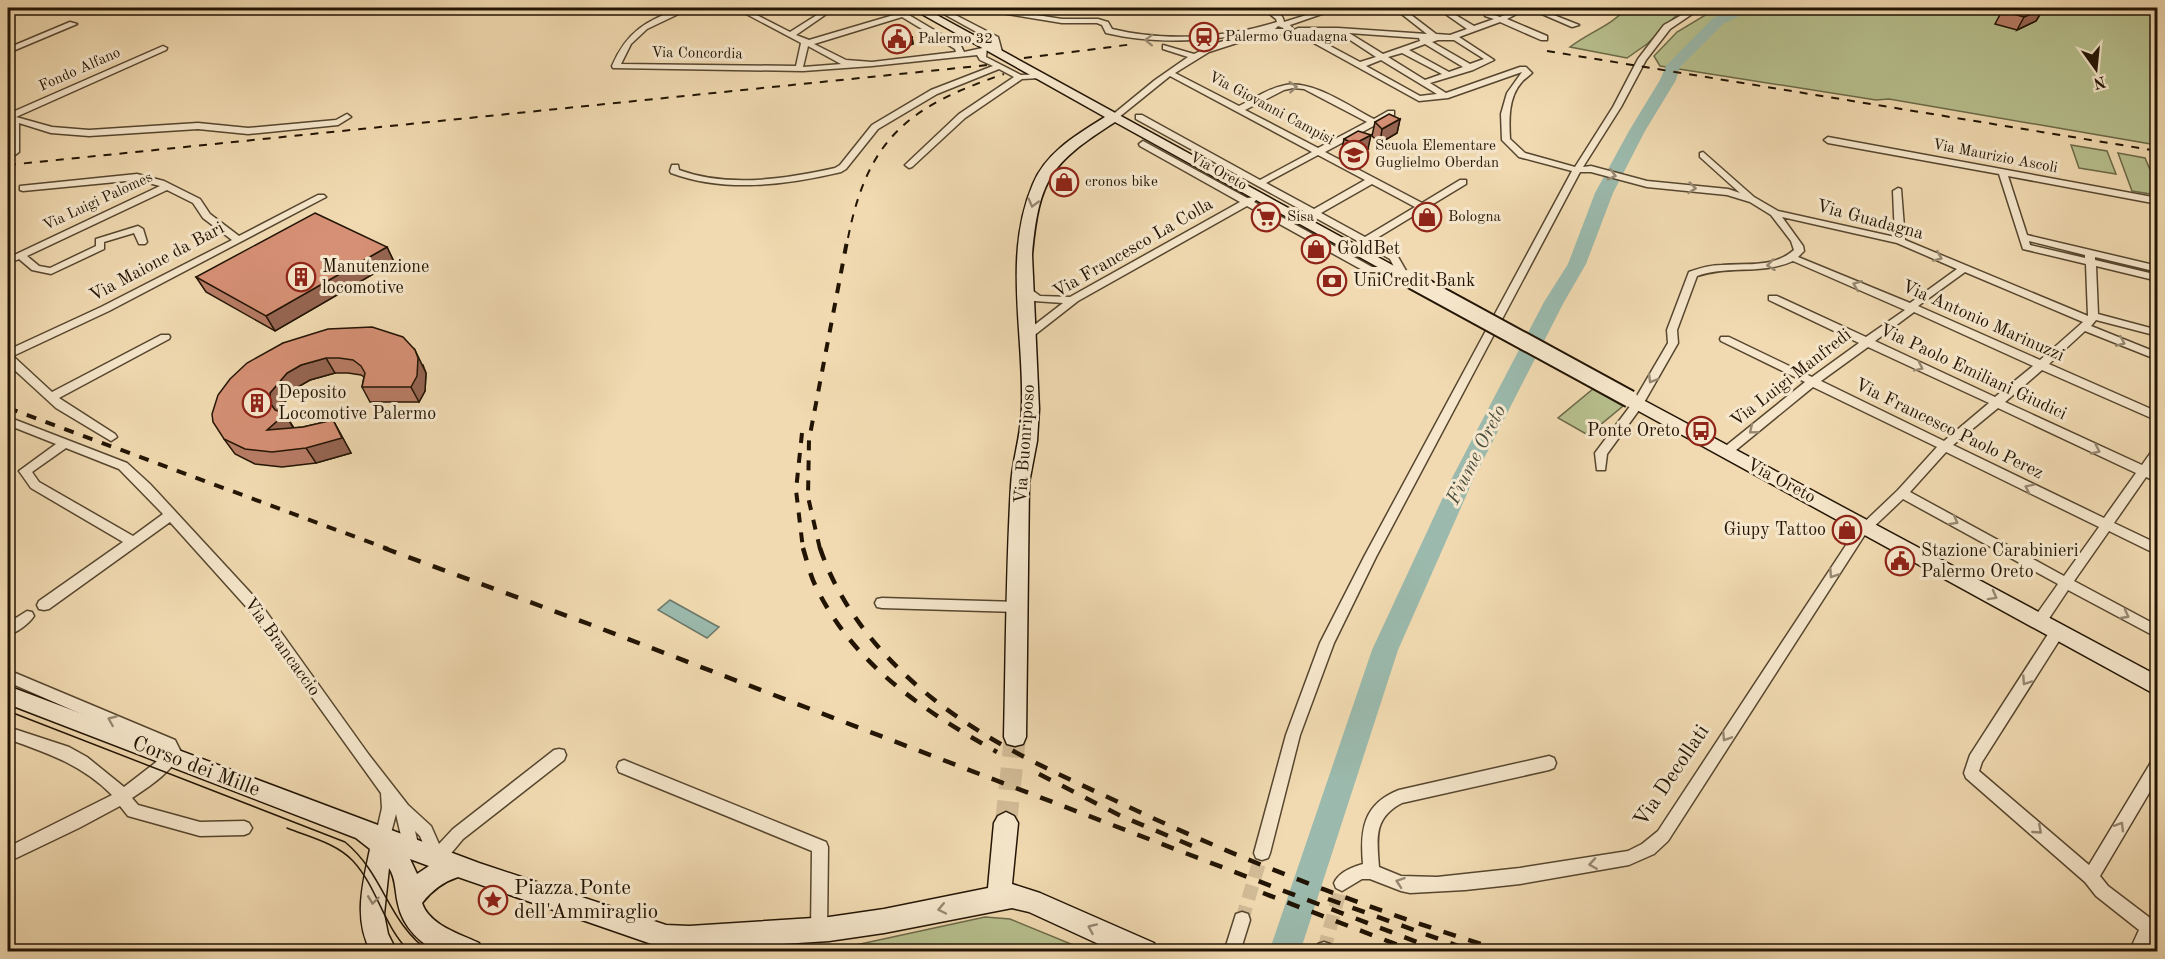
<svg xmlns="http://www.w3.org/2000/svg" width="2165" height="959" viewBox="0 0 2165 959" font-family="'Old Standard TT',serif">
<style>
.green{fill:#b7c08e;stroke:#6c6a49;stroke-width:1.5}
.water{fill:#9bbaad;stroke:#6b7869;stroke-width:1.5}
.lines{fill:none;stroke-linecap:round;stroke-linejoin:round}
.river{fill:#9bbaad;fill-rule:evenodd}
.street-tunnel{stroke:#d2bc97;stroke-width:14;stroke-dasharray:14 8;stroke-linecap:butt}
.secondary-tunnel{stroke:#d2bc97;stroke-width:22;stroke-dasharray:22 11;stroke-linecap:butt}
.street-casing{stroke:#56462f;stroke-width:3}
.secondary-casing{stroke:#221404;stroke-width:3}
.street{fill:#f6e7cc;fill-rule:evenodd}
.secondary{fill:#f6e7cc;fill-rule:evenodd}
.tram{stroke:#221404;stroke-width:1.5}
.rail-far2{stroke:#221404;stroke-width:2;stroke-dasharray:8 8;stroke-linecap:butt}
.rail-far1{stroke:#221404;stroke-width:4;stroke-dasharray:10 10;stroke-linecap:butt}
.rail{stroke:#221404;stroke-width:4.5;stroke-dasharray:13 13;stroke-linecap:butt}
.secondary-bridge-casing{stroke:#221404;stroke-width:20;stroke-linecap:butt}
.secondary-bridge{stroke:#f6e7cc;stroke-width:16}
.wall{fill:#b87c65;stroke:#221404;stroke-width:1.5}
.shaded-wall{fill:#966552;stroke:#221404;stroke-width:1.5}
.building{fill:#d69075;stroke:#221404;stroke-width:1.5}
.oneway{stroke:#978872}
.labels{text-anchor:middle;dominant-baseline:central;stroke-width:6;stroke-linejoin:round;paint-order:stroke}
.far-poi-label{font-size:15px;fill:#221404;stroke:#f6e7cc;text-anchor:start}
.far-street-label{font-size:15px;fill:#221404;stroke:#f6e7cc}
.street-label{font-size:18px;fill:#221404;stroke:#f6e7cc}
.poi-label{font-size:18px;fill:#221404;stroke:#f6e7cc;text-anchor:start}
.water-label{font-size:20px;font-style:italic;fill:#4c4e3f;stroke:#f6e7cc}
.near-street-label{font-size:21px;fill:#221404;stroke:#f6e7cc}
.near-poi-label{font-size:21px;fill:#221404;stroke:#f6e7cc;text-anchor:start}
</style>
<rect width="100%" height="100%" fill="#f1dab1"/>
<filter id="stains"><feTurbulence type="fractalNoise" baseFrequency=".00333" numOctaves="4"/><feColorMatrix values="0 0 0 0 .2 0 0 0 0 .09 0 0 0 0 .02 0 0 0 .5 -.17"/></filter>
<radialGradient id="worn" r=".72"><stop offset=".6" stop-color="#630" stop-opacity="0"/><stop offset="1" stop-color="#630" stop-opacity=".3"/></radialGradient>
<path class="green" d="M 1627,8 L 1684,8 L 1647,44 L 1627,58 L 1570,47 C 1588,33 1612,25 1627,8 Z
M 1717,8 L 2157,8 L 2157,145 L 1889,99 L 1876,100 L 1660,66 L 1654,56 L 1677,32 Z
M 2071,145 L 2107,151 L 2116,174 L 2079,168 Z
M 2118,153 L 2145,158 L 2157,186 L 2157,195 L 2132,191 Z
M 1593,389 L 1623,406 L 1588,435 L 1558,418 Z
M 985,917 L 1010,919 L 1088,951 L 828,951 Z"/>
<path class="water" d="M 670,600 L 715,625 L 719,627 L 707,638 L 658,610 Z"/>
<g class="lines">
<path class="river" d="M 1737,8 L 1755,8 L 1723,24 L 1680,67 L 1676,80 L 1645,131 L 1613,193 L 1586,264 L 1564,302 L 1474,478 L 1398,650 L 1300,952 L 1269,952 L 1372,650 L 1452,478 L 1544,302 L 1568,264 L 1595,193 L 1629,131 L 1660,80 L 1666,66 L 1713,18 Z"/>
<path class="street-tunnel" d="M 1242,920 L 1262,853
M 1324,950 L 1342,883"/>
<path class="secondary-tunnel" d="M 1006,823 L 1015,737"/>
<g class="street-casing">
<path id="street" d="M 682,8 L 691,8 L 647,29 L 631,44 L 621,64 L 796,66 L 801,43 L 735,8 L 743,8 L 790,32 L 828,8 L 835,8 L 796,35 L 809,40 L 897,14 L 889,8 L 897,8 L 961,46 L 964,52 L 987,47 L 986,57 L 1021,75 L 1041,74 L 1045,76 L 1041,78 L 1022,79 L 965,118 L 912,167 L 909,168 L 905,165 L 959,114 L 1014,77 L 999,69 L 937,94 L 878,129 L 846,169 L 841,172 C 786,185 725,193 671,173 L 670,171 L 672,165 L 678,165 L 679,170 C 728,188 785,179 835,168 L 840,165 L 872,125 L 931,90 L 993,66 L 980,60 L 977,55 L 872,66 L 803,71 L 613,68 L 612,66 C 627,31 647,20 682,8 ZM 902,17 L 955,49 L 956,52 L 872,62 L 846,60 L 814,44 ZM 808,46 L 841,64 L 842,64 L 803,67 Z
M 933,8 L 942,8 L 998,37 L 1002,52 L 995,54 L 991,40 Z
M 978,8 L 993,8 L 1062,19 L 1098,19 L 1108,22 L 1112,29 C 1165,42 1226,38 1277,22 L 1276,19 L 1262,8 C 1270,8 1283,12 1284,22 L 1329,8 L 1339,8 L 1290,25 L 1294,30 L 1298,28 L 1338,28 L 1427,34 L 1394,8 L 1402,8 L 1436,34 L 1450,35 L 1467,29 L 1437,8 L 1444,8 L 1474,26 L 1494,19 L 1485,16 L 1485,12 L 1500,17 L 1519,8 L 1536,8 L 1579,25 L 1572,27 L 1528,8 L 1507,19 L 1547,36 L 1547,40 L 1541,40 L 1500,22 L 1459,37 L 1494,60 L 1473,70 L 1430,83 L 1446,93 L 1520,67 L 1526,67 L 1532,73 C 1529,76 1524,79 1521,83 C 1508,98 1509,121 1510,139 L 1525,153 L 1575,167 L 1613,107 L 1638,59 L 1664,25 L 1694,8 L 1701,8 L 1670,29 L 1646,60 L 1621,107 L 1583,167 L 1591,166 L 1647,181 L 1728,189 L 1740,193 L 1700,157 L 1700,153 L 1703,152 L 1754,197 L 1778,211 L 1895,237 L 1893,191 L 1898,188 L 1901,189 L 1905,240 L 2088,316 L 2086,264 L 2023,249 L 1999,174 L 1828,143 L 1824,140 L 1828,137 L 2158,198 L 2158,204 L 2008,176 L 2027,235 L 2158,266 L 2158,272 L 2095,257 L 2095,260 L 2158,275 L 2158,281 L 2096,266 L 2098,314 L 2158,330 L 2158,336 L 2096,320 L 2091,326 L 2158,353 L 2158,360 L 2085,331 L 2049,364 L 2158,412 L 2158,421 L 2042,370 L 2005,402 L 2142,465 L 2154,448 L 2158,447 L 2158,461 L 2151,470 L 2158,473 L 2158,482 L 2146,477 L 2114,523 L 2158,544 L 2158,555 L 2109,531 L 2074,581 L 2158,626 L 2158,638 L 2068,590 L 2044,626 L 2039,627 L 2034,626 L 2032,622 L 2034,618 L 2058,584 L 1903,499 L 1864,536 L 1668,841 L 1654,854 L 1629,865 L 1520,884 L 1465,890 L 1410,893 L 1401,891 L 1370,879 L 1362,879 L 1342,891 L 1336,888 L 1334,883 C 1339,872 1352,867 1363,864 C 1360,830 1363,804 1399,790 L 1549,756 L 1554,758 L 1556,763 L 1554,768 L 1549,770 L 1402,803 C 1373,818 1377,839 1379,867 L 1401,876 L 1437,877 L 1520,868 L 1628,851 L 1642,844 L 1658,831 L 1856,530 L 1898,490 L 1937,447 L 1813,387 L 1730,455 L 1722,455 L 1720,452 L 1722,449 L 1805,382 L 1721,341 L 1720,339 L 1721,337 L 1729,337 L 1812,377 L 1859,343 L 1769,300 L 1769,296 L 1777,296 L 1866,337 L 1905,310 L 1793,261 C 1762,275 1729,265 1697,276 L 1677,330 L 1678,343 L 1642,406 L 1607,454 L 1605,470 L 1597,470 L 1595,453 L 1634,401 L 1668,343 L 1667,330 L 1689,272 C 1700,268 1710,265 1722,265 C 1748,263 1773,268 1794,250 L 1791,241 L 1771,215 L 1750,202 L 1727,195 L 1647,187 L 1591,172 L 1580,172 L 1376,557 L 1334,643 L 1300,735 L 1270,853 L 1268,858 L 1262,860 L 1256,858 L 1254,853 L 1286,735 L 1320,643 L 1364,557 L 1572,171 L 1519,157 L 1502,140 L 1501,114 L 1507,93 L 1522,72 L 1448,98 L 1419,101 L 1303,37 C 1292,34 1281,35 1269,33 L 1268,31 C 1213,40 1161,46 1106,33 L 1102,25 L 1097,23 L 1062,23 L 982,10 ZM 1278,26 L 1286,29 L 1275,29 ZM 1304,32 L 1338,32 L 1376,57 L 1360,62 ZM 1349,33 L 1419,38 L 1420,41 L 1383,54 ZM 1438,40 L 1454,40 L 1484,59 L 1470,64 L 1432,42 ZM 1425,44 L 1463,67 L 1449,72 L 1409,50 ZM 1402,53 L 1442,74 L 1425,80 L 1388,57 ZM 1381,60 L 1437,94 L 1420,96 L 1366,66 ZM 1782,217 L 1897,243 L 1957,269 L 1910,303 L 1798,257 L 1804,251 L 1803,246 ZM 2029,241 L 2085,255 L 2085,258 L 2030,245 ZM 1965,272 L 2083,322 L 2040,360 L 1918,306 ZM 1914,312 L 2033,366 L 1995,397 L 1875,341 ZM 1868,347 L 1989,403 L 1944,441 L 1821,381 ZM 1998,408 L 2136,473 L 2104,518 L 1953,445 ZM 1946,452 L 2099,527 L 2064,576 L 1910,492 Z
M 70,22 L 77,24 L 8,53 L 8,48 Z
M 1240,37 L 1244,39 L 1243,41 L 1209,52 L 1175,73 L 1239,106 C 1252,100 1267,89 1282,86 C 1311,78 1348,106 1374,119 L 1388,111 L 1394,111 L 1394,115 L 1325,152 L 1422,203 L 1460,180 L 1466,180 L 1466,184 L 1372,241 L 1397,255 L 1409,276 L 1408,278 L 1400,278 L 1397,272 L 1366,272 L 1247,206 L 1078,301 L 1032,337 L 1024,337 L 1023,335 L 1024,333 L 1063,303 L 1034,301 L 1021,292 L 1021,288 L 1029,288 L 1040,296 L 1070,297 L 1240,202 L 1140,146 L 1139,144 L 1143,141 L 1247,198 L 1255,197 L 1257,199 L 1254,202 L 1372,267 L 1394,267 L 1390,259 L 1314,217 L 1306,218 L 1304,216 L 1307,213 L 1136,119 L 1136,115 L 1142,115 L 1260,180 L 1312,152 L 1170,76 L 1118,118 L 1111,116 L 1155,80 L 1188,57 L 1163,49 L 1163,45 L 1194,54 L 1220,42 ZM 1293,88 L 1304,89 L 1367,122 L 1318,148 L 1245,110 L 1284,90 ZM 1318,155 L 1365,180 L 1314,209 L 1266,183 ZM 1372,184 L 1415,207 L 1365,237 L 1321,213 Z
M 163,46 L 167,48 L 166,50 L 16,117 L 52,127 L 89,130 L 198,123 L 248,128 L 336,120 L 347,114 L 351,117 L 338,125 L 248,134 L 198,129 L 89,136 L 51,133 L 19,123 L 19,152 L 15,155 L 12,154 L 11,121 L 8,120 L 8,114 Z
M 137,174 L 164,181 L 200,199 L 210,214 L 239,236 L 318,195 L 324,195 L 326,197 L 109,311 L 13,356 L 52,392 L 161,335 L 169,335 L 170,337 L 169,339 L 59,398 L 115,434 L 117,437 L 111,441 L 56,408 L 8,364 L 8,350 L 101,307 L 232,240 L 203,218 L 193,203 L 167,190 L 27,256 L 39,266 L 50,268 L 96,246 L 96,239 L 138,226 L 143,229 L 147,242 L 145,244 L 139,244 L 134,233 L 104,242 L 104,249 L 51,274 L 32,270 L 19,259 L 8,264 L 8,258 L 160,186 L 137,180 L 23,191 L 20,190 L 20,186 Z
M 8,417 L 127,463 L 150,484 L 260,603 L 369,755 L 408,805 L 431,826 L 439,844 L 453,829 L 554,750 L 559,749 L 564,750 L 566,755 L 564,760 L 463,839 L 443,863 L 437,865 L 431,863 L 420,836 L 415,831 L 419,848 L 417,853 L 411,855 L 405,853 L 396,814 L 387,848 L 382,850 L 377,848 L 374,843 L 382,808 L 381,793 L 250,611 L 170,522 L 49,609 L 44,610 L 39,609 L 37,605 L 39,601 L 123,542 L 31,488 L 19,471 L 56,444 L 8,425 ZM 66,448 L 119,469 L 163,514 L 133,536 L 39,482 L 32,472 Z
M 882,598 L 1019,602 L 1024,603 L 1026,607 L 1024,611 L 1019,612 L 882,608 L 877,607 L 875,603 L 877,599 Z
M 27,611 L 32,612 L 34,616 C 29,624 16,633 8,635 L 8,623 Z
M 2057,627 L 2062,628 L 2064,632 L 2062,636 L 1982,762 L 1979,771 L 2089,865 L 2153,759 L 2158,758 L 2158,778 L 2100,876 L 2108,886 L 2158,924 L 2158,943 L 2152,940 L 2146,952 L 2129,952 L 2139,930 L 2096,896 L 2085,882 L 1966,778 L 1964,773 L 1970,755 L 2052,628 Z
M 8,670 L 175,740 L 181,752 C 172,772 150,786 132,798 L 138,805 L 200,822 L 244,821 L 249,823 L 252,828 L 249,833 L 244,835 L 200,836 L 128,816 L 120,806 L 79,828 L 8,862 L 8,847 L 112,795 C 81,764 47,753 8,739 L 8,727 L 69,747 L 87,757 L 124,787 L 155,763 L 166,751 L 8,682 Z
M 624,760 L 826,842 L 828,847 L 827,930 L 825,936 L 819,938 L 813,936 L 811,930 L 812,851 L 619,772 L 617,767 L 619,762 Z
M 1242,912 L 1248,914 L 1250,920 L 1240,952 L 1224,952 L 1236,914 Z
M 1324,942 L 1330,944 L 1332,952 L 1316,952 L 1318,944 Z"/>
</g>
<g class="secondary-casing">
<path id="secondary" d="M 911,8 L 924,8 L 1416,278 L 1413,281 L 1403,281 L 1115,122 C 1051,163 1039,178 1032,255 L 1039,409 L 1037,441 L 1029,483 L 1026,737 L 1023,744 L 1015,746 L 1007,744 L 1004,737 C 1006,654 1006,570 1011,486 C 1012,460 1022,434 1022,405 C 1024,332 1003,254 1033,184 C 1046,152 1078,134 1105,117 Z
M 1630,393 L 2158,676 L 2158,696 L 1624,403 L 1622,399 L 1624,395 Z
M 8,686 L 479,863 L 666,925 L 689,926 L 829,917 L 884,909 L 988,888 L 994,823 L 998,816 L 1006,812 L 1014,816 L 1018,823 L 1012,884 L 1040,893 L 1154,943 L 1157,952 L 1116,952 L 1029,912 L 1012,908 L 884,933 L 829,941 L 689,950 L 666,949 L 458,877 C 443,882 432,890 422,903 C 429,925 460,934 479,943 L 482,952 C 470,952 457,953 445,952 C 422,949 402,925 398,904 C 395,892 396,878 389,868 L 384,914 L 388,934 L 397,952 L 371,952 C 353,918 363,884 370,849 L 356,838 L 8,704 ZM 410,859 L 429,866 L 417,874 Z"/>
</g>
<use href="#street" class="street"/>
<use href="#secondary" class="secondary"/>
<path class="tram" d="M 8,711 L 345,842 C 385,875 387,922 430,952
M 287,828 C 309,837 336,843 353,861 C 378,888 383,926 410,952"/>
<path class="rail-far2" d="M 1547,51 L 2158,151
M 1024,58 L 1134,44
M 8,165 L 988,65
M 848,238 C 868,137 910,106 1004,74"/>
<path class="rail-far1" d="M 8,408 L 388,549
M 802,433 L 796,490 L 803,549
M 820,549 L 808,497 L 809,440 L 848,236"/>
<path class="rail" d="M 384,548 L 589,624 L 1443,952
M 803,548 C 807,561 810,575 816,587 C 854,665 924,711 997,752
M 820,548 C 840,608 883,659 932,698 C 987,742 1051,771 1114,800 C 1240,860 1373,911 1507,952
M 1039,774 L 1121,816 L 1197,848
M 1263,893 L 1416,952
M 1328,899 L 1475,952"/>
<g class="secondary-bridge-casing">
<path id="secondary-bridge" d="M 1408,278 L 1630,399"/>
</g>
<use href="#secondary-bridge" class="secondary-bridge"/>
</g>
<path class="wall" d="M 2044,8 L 2036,21 L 2017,30 L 1995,24 L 2002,11 Z
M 887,32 L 912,37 L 913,44 L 900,48 L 888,39 Z
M 1400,119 L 1397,133 L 1380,143 L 1372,136 L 1375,122 Z
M 1344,139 L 1368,149 L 1351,158 L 1341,153 Z
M 387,247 L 394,262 L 275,331 L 206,292 L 196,277 Z
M 283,343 L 423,365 L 426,373 L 425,391 L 419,402 L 370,402 L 362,387 L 364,377 L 361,375 L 348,373 L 335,373 L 310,380 L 296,388 L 280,408 L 280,412 L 285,414 L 294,428 L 303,427 L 333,420 L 351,453 L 316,463 L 282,467 L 255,464 L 235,454 L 224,439 Z"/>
<path class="shaded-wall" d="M 2044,8 L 2036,21 L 2017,30 L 2024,17 Z
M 912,37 L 913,44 L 900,48 L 899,41 Z
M 1400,119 L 1397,133 L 1380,143 L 1382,129 Z
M 1371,135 L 1368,149 L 1351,158 L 1354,144 Z
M 387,247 L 394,262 L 275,331 L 266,316 Z
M 415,350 L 426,373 L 425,391 L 419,402 L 411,387 Z
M 326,358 L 335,373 L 310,380 L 296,388 L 280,408 L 280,418 L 270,403 L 270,393 L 287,373 L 301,365 Z
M 285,414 L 294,429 L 267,430 Z
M 333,420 L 351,453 L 316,463 L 306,448 Z"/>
<path class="building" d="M 2009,8 L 2044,8 L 2024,17 L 2002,11 Z
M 901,28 L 912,37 L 899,41 L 887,32 Z
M 1389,114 L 1400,119 L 1382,129 L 1375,122 Z
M 1358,131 L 1371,135 L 1354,144 L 1344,139 Z
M 315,213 L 387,247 L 266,316 L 196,277 Z
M 372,327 L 403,337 L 415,350 L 418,358 L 417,376 L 411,387 L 362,387 L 365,373 L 361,366 L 353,360 L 339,358 L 326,358 L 301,365 L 287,373 L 270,393 L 270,403 L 275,410 L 285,414 L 267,430 L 303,427 L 333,420 L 342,438 L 306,448 L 272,452 L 245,449 L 224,439 L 213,422 L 212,414 L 218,395 L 230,379 L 247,363 L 283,343 L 328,329 Z"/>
<defs><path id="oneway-chevron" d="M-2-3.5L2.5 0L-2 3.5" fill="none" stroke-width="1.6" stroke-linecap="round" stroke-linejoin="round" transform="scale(1.5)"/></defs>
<g class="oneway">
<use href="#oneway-chevron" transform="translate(1149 40) rotate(-178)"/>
<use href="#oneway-chevron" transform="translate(1293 87) rotate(-4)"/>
<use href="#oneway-chevron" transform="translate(1612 175) rotate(15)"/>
<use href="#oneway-chevron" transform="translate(1692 188) rotate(6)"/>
<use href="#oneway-chevron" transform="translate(1033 203) rotate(105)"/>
<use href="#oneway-chevron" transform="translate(1938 257) rotate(23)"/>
<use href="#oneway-chevron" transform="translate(1771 265) rotate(173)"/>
<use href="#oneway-chevron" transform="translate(1857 285) rotate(-158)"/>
<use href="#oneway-chevron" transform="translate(2121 342) rotate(23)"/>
<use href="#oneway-chevron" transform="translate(1919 367) rotate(26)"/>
<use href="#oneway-chevron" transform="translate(1652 379) rotate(121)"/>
<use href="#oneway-chevron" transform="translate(1753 430) rotate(141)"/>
<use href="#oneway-chevron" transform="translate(2096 450) rotate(25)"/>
<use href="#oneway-chevron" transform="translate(2029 488) rotate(-154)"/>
<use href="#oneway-chevron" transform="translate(1954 521) rotate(29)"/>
<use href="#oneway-chevron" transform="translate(1833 574) rotate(124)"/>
<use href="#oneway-chevron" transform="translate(1993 596) rotate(29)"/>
<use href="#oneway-chevron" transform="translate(2125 615) rotate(28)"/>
<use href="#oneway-chevron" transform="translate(2026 681) rotate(124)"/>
<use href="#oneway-chevron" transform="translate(112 720) rotate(-157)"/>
<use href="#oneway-chevron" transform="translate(1726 737) rotate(123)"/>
<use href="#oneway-chevron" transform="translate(2120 826) rotate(-59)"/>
<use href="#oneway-chevron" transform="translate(2038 830) rotate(41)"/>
<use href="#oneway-chevron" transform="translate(1593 864) rotate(171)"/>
<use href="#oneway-chevron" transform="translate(1400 882) rotate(-161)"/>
<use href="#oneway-chevron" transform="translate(373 900) rotate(97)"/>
<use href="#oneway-chevron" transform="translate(942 909) rotate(168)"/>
<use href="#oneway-chevron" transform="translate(1092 928) rotate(-156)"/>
</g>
<defs>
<g id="station-ring" transform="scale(1.5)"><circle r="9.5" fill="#f6e7cc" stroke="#8f2418" stroke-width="1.5"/><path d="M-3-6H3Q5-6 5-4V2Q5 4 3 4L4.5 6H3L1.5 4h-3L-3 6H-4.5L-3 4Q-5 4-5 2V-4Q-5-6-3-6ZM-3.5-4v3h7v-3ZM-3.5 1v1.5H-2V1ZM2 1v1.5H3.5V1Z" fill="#8f2418"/></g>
<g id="civic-ring" transform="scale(1.5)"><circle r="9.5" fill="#f6e7cc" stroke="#8f2418" stroke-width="1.5"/><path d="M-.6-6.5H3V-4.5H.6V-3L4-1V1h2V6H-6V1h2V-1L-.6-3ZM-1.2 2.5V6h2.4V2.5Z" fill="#8f2418"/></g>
<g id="school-ring" transform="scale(1.5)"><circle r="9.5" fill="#f6e7cc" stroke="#8f2418" stroke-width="1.5"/><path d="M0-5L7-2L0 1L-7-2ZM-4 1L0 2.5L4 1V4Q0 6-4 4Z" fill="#8f2418"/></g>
<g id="shop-ring" transform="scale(1.5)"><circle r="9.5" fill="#f6e7cc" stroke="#8f2418" stroke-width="1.5"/><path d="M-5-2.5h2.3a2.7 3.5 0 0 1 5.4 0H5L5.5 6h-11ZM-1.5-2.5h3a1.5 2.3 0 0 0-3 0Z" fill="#8f2418"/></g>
<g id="supermarket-ring" transform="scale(1.5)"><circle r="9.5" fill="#f6e7cc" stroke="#8f2418" stroke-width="1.5"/><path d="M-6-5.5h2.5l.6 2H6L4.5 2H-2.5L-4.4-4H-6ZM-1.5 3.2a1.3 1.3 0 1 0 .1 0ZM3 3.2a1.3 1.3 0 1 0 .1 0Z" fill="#8f2418"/></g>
<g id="building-ring" transform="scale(1.5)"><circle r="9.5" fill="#f6e7cc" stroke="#8f2418" stroke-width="1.5"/><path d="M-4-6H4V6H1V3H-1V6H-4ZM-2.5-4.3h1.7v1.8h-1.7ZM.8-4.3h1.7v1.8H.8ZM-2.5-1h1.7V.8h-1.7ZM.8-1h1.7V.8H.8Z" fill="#8f2418"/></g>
<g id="bank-ring" transform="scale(1.5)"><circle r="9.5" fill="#f6e7cc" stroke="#8f2418" stroke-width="1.5"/><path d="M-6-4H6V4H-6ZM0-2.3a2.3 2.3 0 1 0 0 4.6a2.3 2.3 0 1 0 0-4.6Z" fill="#8f2418"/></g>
<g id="bus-ring" transform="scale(1.5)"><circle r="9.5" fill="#f6e7cc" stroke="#8f2418" stroke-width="1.5"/><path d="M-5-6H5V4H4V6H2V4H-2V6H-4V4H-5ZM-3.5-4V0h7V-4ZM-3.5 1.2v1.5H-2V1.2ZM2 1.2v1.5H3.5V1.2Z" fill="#8f2418"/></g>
<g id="sight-ring" transform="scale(1.5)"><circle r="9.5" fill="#f6e7cc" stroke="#8f2418" stroke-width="1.5"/><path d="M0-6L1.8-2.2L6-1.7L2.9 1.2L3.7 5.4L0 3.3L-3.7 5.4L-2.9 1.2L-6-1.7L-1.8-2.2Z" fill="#8f2418"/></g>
</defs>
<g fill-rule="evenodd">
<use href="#station-ring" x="1204" y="37"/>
<use href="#civic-ring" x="897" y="39"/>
<use href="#school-ring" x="1354" y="155"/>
<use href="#shop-ring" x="1064" y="182"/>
<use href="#supermarket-ring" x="1266" y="217"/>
<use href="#shop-ring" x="1427" y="217"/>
<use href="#shop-ring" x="1316" y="249"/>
<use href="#building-ring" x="301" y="277"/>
<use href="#bank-ring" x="1332" y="281"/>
<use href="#building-ring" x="257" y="403"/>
<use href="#bus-ring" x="1701" y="431"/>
<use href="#shop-ring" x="1847" y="530"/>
<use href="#civic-ring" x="1900" y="561"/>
<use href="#sight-ring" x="493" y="900"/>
</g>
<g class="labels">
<g class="far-poi-label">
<text x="1225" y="37">Palermo Guadagna</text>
<text x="918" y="39">Palermo 32</text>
<text x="1375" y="146">Scuola Elementare<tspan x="1375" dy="17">Guglielmo Oberdan</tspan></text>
<text x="1085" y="182">cronos bike</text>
<text x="1287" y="217">Sisa</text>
<text x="1448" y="217">Bologna</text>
</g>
<g class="far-street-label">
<text transform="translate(697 54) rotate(1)">Via Concordia</text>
<text transform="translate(80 70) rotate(-24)">Fondo Alfano</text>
<text transform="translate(1271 109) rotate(28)">Via Giovanni Campisi</text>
<text transform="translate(1995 157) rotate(11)">Via Maurizio Ascoli</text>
<text transform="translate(1218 172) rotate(29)">Via Oreto</text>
<text transform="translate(98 202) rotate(-25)">Via Luigi Palomes</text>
</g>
<g class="street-label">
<text transform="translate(1870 220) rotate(15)">Via Guadagna</text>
<text transform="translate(1133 248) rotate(-30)">Via Francesco La Colla</text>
<text transform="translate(157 262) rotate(-28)">Via Maione da Bari</text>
<text transform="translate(1983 321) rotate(24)">Via Antonio Marinuzzi</text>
<text transform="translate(1973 372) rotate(25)">Via Paolo Emiliani Giudici</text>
<text transform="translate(1791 378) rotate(-38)">Via Luigi Manfredi</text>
<text transform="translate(1949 429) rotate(26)">Via Francesco Paolo Perez</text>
<text transform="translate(1025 444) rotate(-86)">Via Buonriposo</text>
<text transform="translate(1781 481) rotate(28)">Via Oreto</text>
<text transform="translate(282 647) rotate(54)">Via Brancaccio</text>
</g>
<g class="poi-label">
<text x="1337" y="249">GoldBet</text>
<text x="322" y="267">Manutenzione<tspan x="322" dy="21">locomotive</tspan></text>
<text x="1353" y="281">UniCredit Bank</text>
<text x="278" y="393">Deposito<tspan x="278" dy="21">Locomotive Palermo</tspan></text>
<text x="1680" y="431" text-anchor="end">Ponte Oreto</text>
<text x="1826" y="530" text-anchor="end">Giupy Tattoo</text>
<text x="1921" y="551">Stazione Carabinieri<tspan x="1921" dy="21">Palermo Oreto</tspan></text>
</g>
<g class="water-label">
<text transform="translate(1477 455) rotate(-63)">Fiume Oreto</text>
</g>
<g class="near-street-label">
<text transform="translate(196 767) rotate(21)">Corso dei Mille</text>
<text transform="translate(1672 776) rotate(-56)">Via Decollati</text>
</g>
<g class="near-poi-label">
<text x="514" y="888">Piazza Ponte<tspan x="514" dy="24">dell'Ammiraglio</tspan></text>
</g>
</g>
<rect width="2165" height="959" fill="none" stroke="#f1dab1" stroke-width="30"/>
<rect x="9" y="9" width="2147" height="941" fill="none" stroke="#221404" stroke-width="3"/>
<rect x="15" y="15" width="2135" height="929" fill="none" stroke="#221404" stroke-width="1.5"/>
<g transform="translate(2096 69) rotate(165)" stroke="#f6e7cc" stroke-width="4.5" paint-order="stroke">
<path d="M0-4.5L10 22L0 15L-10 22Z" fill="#221404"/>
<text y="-9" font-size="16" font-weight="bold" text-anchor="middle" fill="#221404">N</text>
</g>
<rect width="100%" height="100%" filter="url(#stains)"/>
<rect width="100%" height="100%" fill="url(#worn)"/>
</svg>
